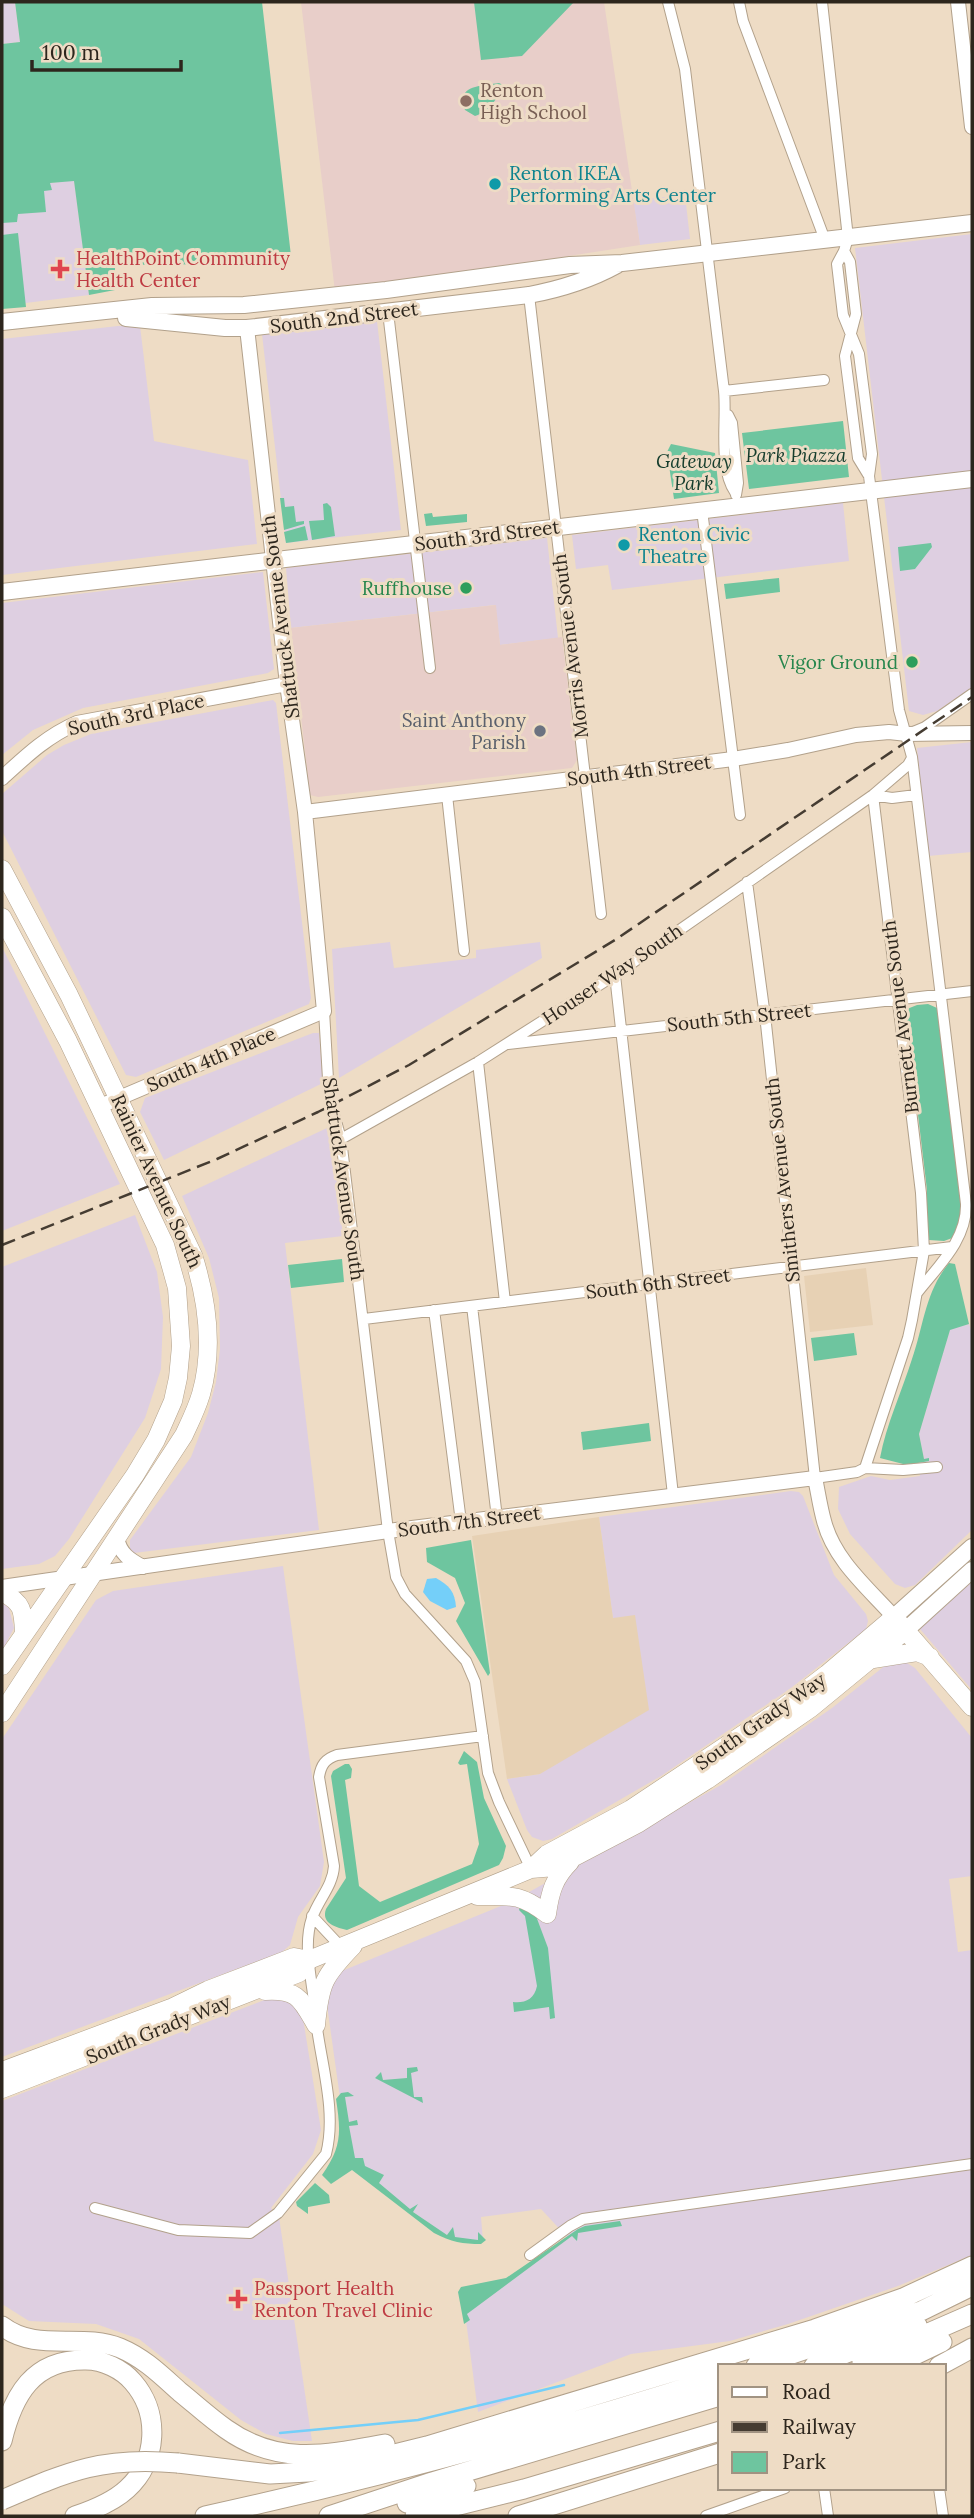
<svg xmlns="http://www.w3.org/2000/svg" width="974" height="2518" viewBox="0 0 974 2518" font-family="Lora,serif">
<style>
.commercial{fill:#decfe1}
.built{fill:#e7d1b4}
.education{fill:#e8cec9}
.green{fill:#6ec59f}
.water{fill:#74cff9}
.lines{fill:none;stroke-linecap:round;stroke-linejoin:round}
.stream{stroke:#74cff9;stroke-width:2.5}
.minor-casing{stroke:#b2a18b;stroke-width:12}
.tertiary-casing{stroke:#b2a18b;stroke-width:16}
.secondary-casing{stroke:#b2a18b;stroke-width:18}
.primary-casing{stroke:#b2a18b;stroke-width:19}
.motorway-casing{stroke:#b2a18b;stroke-width:21}
.minor{stroke:#fff;stroke-width:10}
.tertiary{stroke:#fff;stroke-width:14}
.secondary{stroke:#fff;stroke-width:16}
.primary{stroke:#fff;stroke-width:18}
.motorway{stroke:#fff;stroke-width:19}
.rail{stroke:#453c32;stroke-width:2.5;stroke-dasharray:14 7;stroke-linecap:butt}
.motorway-bridge-casing{stroke:#b2a18b;stroke-width:21;stroke-linecap:butt}
.motorway-bridge{stroke:#fff;stroke-width:19}
.education-dot{fill:#8d6e63;stroke:#eedcc5;stroke-width:2.5}
.culture-dot{fill:#0f9aa8;stroke:#eedcc5;stroke-width:2.5}
.health-dot{fill:#e0444e;stroke:#eedcc5;stroke-width:2.5}
.leisure-dot{fill:#2e9e5b;stroke:#eedcc5;stroke-width:2.5}
.worship-dot{fill:#6b7280;stroke:#eedcc5;stroke-width:2.5}
.labels{text-anchor:middle;dominant-baseline:central;stroke-width:6;stroke-linejoin:round;paint-order:stroke}
.education-label{font-size:19px;fill:#785e54;stroke:#eedcc5;text-anchor:start}
.culture-label{font-size:19px;fill:#0d838f;stroke:#eedcc5;text-anchor:start}
.health-label{font-size:19px;fill:#be3a42;stroke:#eedcc5;text-anchor:start}
.street-label{font-size:19px;fill:#2d261d;stroke:#eedcc5}
.park-label{font-size:19px;font-style:italic;fill:#153d2d;stroke:#eedcc5}
.leisure-label{font-size:19px;fill:#27864d;stroke:#eedcc5;text-anchor:end}
.worship-label{font-size:19px;fill:#5b616d;stroke:#eedcc5;text-anchor:end}
</style>
<rect width="100%" height="100%" fill="#eedcc5"/>
<path class="commercial" d="M 2,2 L 15,2 L 20,42 L 2,44 Z
M 74,180 L 89,295 L 2,306 L 2,189 Z
M 685,195 L 690,239 L 640,245 L 633,200 Z
M 972,234 L 972,687 L 937,711 L 923,715 L 909,711 L 855,248 Z
M 377,321 L 401,530 L 286,543 L 262,334 Z
M 118,326 L 140,326 L 154,441 L 248,460 L 257,544 L 2,575 L 2,339 Z
M 843,503 L 849,561 L 612,590 L 608,565 L 576,569 L 572,535 Z
M 547,538 L 558,638 L 500,645 L 495,605 L 291,628 L 286,568 Z
M 263,572 L 274,669 L 268,673 L 83,708 L 33,730 L 2,755 L 2,603 Z
M 273,700 L 276,703 L 288,805 L 311,998 L 309,1004 L 136,1077 L 126,1075 L 2,831 L 2,794 L 47,755 L 64,745 L 91,734 Z
M 972,742 L 972,852 L 928,856 L 917,748 Z
M 390,942 L 394,968 L 476,958 L 476,950 L 540,942 L 542,958 L 339,1078 L 332,949 Z
M 2,947 L 120,1184 L 2,1231 Z
M 313,1033 L 319,1033 L 323,1083 L 164,1160 L 140,1112 L 145,1098 Z
M 327,1128 L 331,1130 L 343,1236 L 285,1243 L 319,1530 L 134,1553 L 130,1549 L 130,1540 L 191,1457 L 208,1413 L 216,1382 L 220,1349 L 219,1298 L 209,1258 L 182,1196 Z
M 135,1215 L 157,1272 L 163,1317 L 161,1369 L 145,1418 L 69,1539 L 55,1556 L 39,1564 L 2,1569 L 2,1267 Z
M 969,1324 L 972,1332 L 972,1530 L 915,1585 L 905,1588 L 895,1584 L 850,1534 L 838,1509 L 839,1487 L 871,1476 L 890,1480 L 920,1476 L 918,1463 L 930,1460 L 924,1459 L 919,1434 L 950,1329 Z
M 791,1491 L 799,1492 L 803,1496 L 834,1575 L 866,1614 L 868,1621 L 866,1629 L 791,1688 L 661,1776 L 552,1839 L 543,1841 L 532,1837 L 527,1830 L 507,1779 L 540,1774 L 635,1616 L 613,1619 L 599,1517 Z
M 972,1563 L 972,1690 L 914,1622 Z
M 283,1566 L 324,1862 L 320,1886 L 298,1917 L 290,1945 L 282,1952 L 2,2057 L 2,1739 L 96,1600 L 113,1591 Z
M 2,1603 L 9,1608 L 14,1628 L 2,1651 Z
M 896,1662 L 907,1663 L 915,1668 L 972,1738 L 972,1876 L 949,1879 L 958,1952 L 972,1950 L 972,2255 L 898,2286 L 788,2324 L 730,2341 L 631,2354 L 478,2412 L 462,2290 L 505,2283 L 567,2237 L 541,2209 L 481,2217 L 483,2241 L 463,2242 L 436,2230 L 349,2162 L 326,1998 L 337,1973 L 513,1901 L 721,1785 L 832,1708 L 887,1664 Z
M 280,1994 L 301,2006 L 321,2130 L 313,2154 L 271,2208 L 279,2217 L 312,2441 L 293,2441 L 266,2434 L 241,2420 L 139,2339 L 96,2324 L 29,2321 L 2,2304 L 2,2101 Z"/>
<path class="built" d="M 866,1268 L 873,1325 L 810,1332 L 804,1276 Z
M 599,1517 L 613,1618 L 635,1615 L 649,1710 L 540,1774 L 507,1779 L 472,1536 Z"/>
<path class="education" d="M 301,2 L 604,2 L 640,245 L 335,292 Z
M 496,605 L 500,645 L 562,637 L 577,760 L 572,768 L 318,797 L 310,795 L 291,628 Z"/>
<path class="green" d="M 15,2 L 262,2 L 291,256 L 231,264 L 115,265 L 115,290 L 89,295 L 74,181 L 50,183 L 52,190 L 44,191 L 46,212 L 18,214 L 17,222 L 2,223 L 2,44 L 20,42 Z
M 474,2 L 574,2 L 522,56 L 481,60 Z
M 499,83 L 503,85 C 500,97 487,113 475,116 L 465,110 C 455,85 481,86 499,83 Z
M 18,233 L 26,307 L 2,309 L 2,235 Z
M 843,421 L 849,477 L 749,489 L 742,433 Z
M 671,444 L 715,453 L 719,493 L 674,499 L 667,452 Z
M 280,498 L 284,498 L 285,507 L 294,506 L 296,522 L 304,521 L 304,524 L 284,530 Z
M 327,503 L 331,507 L 335,536 L 312,540 L 309,521 L 324,520 L 323,504 Z
M 432,513 L 433,517 L 467,514 L 467,522 L 426,526 L 424,514 Z
M 305,526 L 308,540 L 286,543 L 284,532 Z
M 931,543 L 932,547 L 915,569 L 900,571 L 898,547 Z
M 779,578 L 780,592 L 726,599 L 724,584 Z
M 928,1004 L 937,1008 L 963,1217 L 955,1237 L 944,1241 L 929,1240 L 926,1233 L 927,1190 L 906,1014 L 907,1009 L 917,1005 Z
M 342,1259 L 344,1282 L 291,1288 L 288,1265 Z
M 949,1263 L 955,1264 L 969,1324 L 950,1330 L 919,1434 L 924,1459 L 929,1458 L 929,1461 L 907,1465 L 880,1458 C 886,1425 902,1391 912,1359 C 924,1325 925,1292 949,1263 Z
M 854,1333 L 857,1355 L 814,1361 L 811,1338 Z
M 649,1423 L 651,1441 L 583,1450 L 581,1432 Z
M 471,1540 L 490,1673 L 488,1676 L 456,1621 L 465,1603 L 455,1578 L 427,1562 L 426,1548 Z
M 464,1751 L 477,1762 L 484,1798 L 506,1846 L 503,1858 L 499,1865 L 347,1930 C 335,1927 321,1923 326,1909 L 346,1878 L 331,1776 L 333,1771 L 345,1764 L 349,1764 L 352,1769 L 351,1778 L 345,1780 L 359,1886 L 380,1902 L 472,1864 L 479,1844 L 467,1764 L 460,1765 L 458,1763 Z
M 522,1901 L 536,1916 L 548,1948 L 555,2018 L 550,2019 L 549,2007 L 514,2012 L 513,2002 C 525,2003 534,2000 537,1986 L 525,1916 L 519,1910 Z
M 417,2067 L 418,2071 L 411,2073 L 414,2097 L 422,2097 L 423,2103 L 375,2078 L 381,2072 L 383,2080 L 407,2078 L 407,2068 Z
M 348,2092 L 354,2096 L 345,2097 L 349,2122 L 357,2120 L 358,2125 L 349,2126 L 355,2158 L 363,2158 L 365,2166 L 384,2175 L 379,2183 L 410,2209 L 418,2204 L 413,2212 L 447,2235 L 453,2227 L 455,2237 L 478,2240 L 478,2232 L 486,2240 L 481,2244 C 463,2244 451,2242 434,2233 L 352,2170 L 331,2184 L 322,2175 C 342,2147 341,2132 336,2099 L 341,2093 Z
M 315,2183 L 329,2195 L 330,2203 L 308,2207 L 308,2214 L 297,2206 L 296,2202 Z
M 620,2221 L 622,2226 L 578,2233 L 577,2241 L 572,2236 L 467,2314 L 470,2320 L 464,2324 L 458,2292 L 461,2287 L 506,2278 L 578,2229 L 585,2226 Z"/>
<path class="water" d="M 436,1578 C 449,1585 455,1592 456,1607 L 447,1610 L 430,1601 L 423,1592 L 427,1579 Z"/>
<g class="lines">
<path class="stream" d="M 280,2433 L 418,2420 L 564,2385"/>
<g class="minor-casing">
<path id="minor" d="M 668,2 L 685,69 L 724,391 C 727,420 718,468 735,492
M 739,2 L 743,21 L 825,240
M 822,2 L 848,238 L 844,251 L 837,264 L 843,315 L 859,354 L 872,454 L 869,476 L 899,710 L 912,757 L 966,1204 C 967,1240 938,1266 917,1293
M 844,251 L 850,262 L 856,314 L 845,356 L 858,458 L 869,476
M 529,295 L 601,914
M 388,312 L 430,668
M 724,391 L 824,380
M 728,415 L 732,423 L 738,483 L 736,495
M 702,510 L 740,815
M 913,732 L 925,727 L 972,694
M 447,795 L 464,951
M 873,795 L 892,798 L 916,795
M 747,882 L 766,1024 L 815,1478 L 857,1472 L 865,1468 L 903,1470 L 937,1467
M 615,975 L 673,1495
M 324,1011 L 329,1096 L 341,1139 L 388,1531 L 396,1577 L 405,1594 L 466,1661 L 475,1682 L 488,1773 L 499,1802 L 531,1869
M 508,1044 L 972,991
M 478,1062 L 505,1302
M 341,1139 L 478,1062 L 615,975 L 873,795 L 908,765 L 912,758
M 472,1306 L 497,1518
M 434,1310 L 461,1522
M 364,1319 L 952,1247
M 865,1468 L 908,1338 L 912,1320 L 924,1251 L 921,1193 L 873,795
M 312,1916 L 342,1948
M 314,2002 C 311,1975 303,1944 312,1918 C 318,1900 333,1886 334,1866 L 319,1777 C 321,1765 325,1759 337,1755 L 483,1736
M 95,2208 L 178,2230 L 250,2233 L 278,2213 L 326,2154 C 337,2112 321,2063 316,2021
M 530,2255 L 570,2226 L 583,2219 L 972,2164
M 824,2488 L 828,2516
M 939,2488 L 943,2516
M 706,2516 L 785,2488"/>
</g>
<g class="tertiary-casing">
<path id="tertiary" d="M 958,2 L 972,127
M 2,778 C 26,756 47,736 77,723 L 287,684
M 305,812 L 733,759 L 788,750 L 856,735 L 889,732 L 907,734 L 972,733
M 98,1107 L 324,1011 L 305,812 L 287,684 L 247,328
M 117,1538 C 120,1554 130,1560 143,1567
M 2,1587 L 388,1531 L 815,1478 C 818,1492 820,1507 824,1521 C 834,1560 868,1588 894,1617"/>
</g>
<g class="secondary-casing">
<path id="secondary" d="M 126,318 L 225,328 L 247,328 L 529,295 C 561,289 588,281 617,265
M 2,322 L 152,306 L 244,305 L 386,290 L 570,265 L 622,263 L 972,223
M 2,592 L 972,479
M 894,1617 L 972,1547
M 906,1630 L 972,1570"/>
</g>
<g class="primary-casing">
<path id="primary" d="M 2,869 L 69,995 L 193,1255 C 207,1299 214,1348 201,1394 C 197,1408 190,1422 184,1435 L 2,1713
M 2,917 L 68,1041 L 165,1245 L 177,1288 L 181,1346 L 178,1378 L 173,1401 L 156,1440 L 135,1475 L 2,1666
M 2,1592 C 23,1603 23,1610 24,1633
M 873,1659 L 917,1652 L 930,1657
M 531,1869 L 547,1854 L 631,1809 L 781,1709 L 827,1674 L 894,1617 L 972,1707
M 477,1896 C 511,1896 519,1893 547,1914
M 547,1914 C 550,1892 554,1878 570,1862
M 265,1991 C 298,1989 301,1999 316,2025
M 316,2025 C 320,1983 324,1976 353,1946
M 2,2071 L 171,2008 L 208,1990 L 294,1957 L 309,1960
M 2,2089 L 299,1973 L 309,1960 L 531,1869 L 555,1867 L 639,1823 L 707,1780 L 811,1708 L 906,1630"/>
</g>
<g class="motorway-casing">
<path id="motorway" d="M 2,2326 C 37,2353 81,2332 120,2348 C 144,2358 161,2375 180,2392 C 195,2404 210,2418 226,2429 C 278,2466 326,2455 385,2444
M 862,2362 L 972,2314
M 756,2366 L 921,2311 L 972,2286
M 814,2366 L 917,2325
M 892,2366 L 942,2342
M 939,2366 L 972,2348
M 2,2441 C 13,2395 33,2359 86,2360 C 103,2360 122,2369 133,2382 C 160,2413 158,2461 127,2489 C 113,2502 93,2510 75,2516
M 178,2463 L 270,2474 L 308,2472 L 342,2467 L 427,2446 L 815,2329 L 903,2298 L 972,2266
M 407,2503 L 466,2486
M 205,2516 C 379,2478 550,2431 720,2377
M 329,2516 L 432,2482 L 720,2396
M 415,2516 L 524,2489 L 720,2431
M 518,2516 L 720,2453"/>
</g>
<use href="#minor" class="minor"/>
<use href="#tertiary" class="tertiary"/>
<use href="#secondary" class="secondary"/>
<use href="#primary" class="primary"/>
<use href="#motorway" class="motorway"/>
<path class="rail" d="M 2,1245 L 217,1159 L 318,1112 L 409,1065 L 615,940 L 972,697"/>
<g class="motorway-bridge-casing">
<path id="motorway-bridge" d="M 2,2500 C 69,2471 103,2456 178,2463"/>
</g>
<use href="#motorway-bridge" class="motorway-bridge"/>
</g>
<circle class="education-dot" cx="466" cy="101" r="7"/>
<g class="culture-dot">
<circle cx="495" cy="184" r="7"/>
<circle cx="624" cy="545" r="7"/>
</g>
<g class="health-dot">
<path d="M56.5 258.5h7v7h7v7h-7v7h-7v-7h-7v-7h7z"/>
<path d="M234.5 2288.5h7v7h7v7h-7v7h-7v-7h-7v-7h7z"/>
</g>
<g class="leisure-dot">
<circle cx="466" cy="588" r="7"/>
<circle cx="912" cy="662" r="7"/>
</g>
<circle class="worship-dot" cx="540" cy="731" r="7"/>
<g class="labels">
<g class="education-label">
<text x="480" y="90">Renton<tspan x="480" dy="22">High School</tspan></text>
</g>
<g class="culture-label">
<text x="509" y="173">Renton IKEA<tspan x="509" dy="22">Performing Arts Center</tspan></text>
<text x="638" y="534">Renton Civic<tspan x="638" dy="22">Theatre</tspan></text>
</g>
<g class="health-label">
<text x="76" y="258">HealthPoint Community<tspan x="76" dy="22">Health Center</tspan></text>
<text x="254" y="2288">Passport Health<tspan x="254" dy="22">Renton Travel Clinic</tspan></text>
</g>
<g class="street-label">
<text transform="translate(344 317) rotate(-7)">South 2nd Street</text>
<text transform="translate(487 535) rotate(-7)">South 3rd Street</text>
<text transform="translate(280 617) rotate(-97)">Shattuck Avenue South</text>
<text transform="translate(570 646) rotate(-97)">Morris Avenue South</text>
<text transform="translate(136 714) rotate(-12)">South 3rd Place</text>
<text transform="translate(639 770) rotate(-7)">South 4th Street</text>
<text transform="translate(612 974) rotate(-34)">Houser Way South</text>
<text transform="translate(739 1017) rotate(-6)">South 5th Street</text>
<text transform="translate(900 1017) rotate(-97)">Burnett Avenue South</text>
<text transform="translate(211 1059) rotate(-23)">South 4th Place</text>
<text transform="translate(344 1179) rotate(82)">Shattuck Avenue South</text>
<text transform="translate(782 1180) rotate(-96)">Smithers Avenue South</text>
<text transform="translate(157 1181) rotate(65)">Rainier Avenue South</text>
<text transform="translate(658 1283) rotate(-7)">South 6th Street</text>
<text transform="translate(469 1521) rotate(-7)">South 7th Street</text>
<text transform="translate(760 1721) rotate(-35)">South Grady Way</text>
<text transform="translate(158 2029) rotate(-22)">South Grady Way</text>
</g>
<g class="park-label">
<text x="796" y="455">Park Piazza</text>
<text x="694" y="461">Gateway<tspan x="694" dy="22">Park</tspan></text>
</g>
<g class="leisure-label">
<text x="452" y="588">Ruffhouse</text>
<text x="898" y="662">Vigor Ground</text>
</g>
<g class="worship-label">
<text x="526" y="720">Saint Anthony<tspan x="526" dy="22">Parish</tspan></text>
</g>
</g>
<rect width="974" height="2518" fill="none" stroke="#2d261d" stroke-width="7"/>
<rect x="718" y="2364" width="228" height="126" fill="#eedcc5" stroke="#a19382" stroke-width="2"/>
<rect x="732" y="2387" width="35" height="10" fill="#ffffff" stroke="#a19382" stroke-width="2"/>
<text x="782" y="2399" font-size="21" fill="#2d261d">Road</text>
<rect x="732" y="2422" width="35" height="10" fill="#453c32" stroke="#a19382" stroke-width="2"/>
<text x="782" y="2434" font-size="21" fill="#2d261d">Railway</text>
<rect x="732" y="2452" width="35" height="21" fill="#6ec59f" stroke="#a19382" stroke-width="2"/>
<text x="782" y="2469" font-size="21" fill="#2d261d">Park</text>
<path d="M32 60v10h149v-10" fill="none" stroke="#2d261d" stroke-width="3.5"/>
<text x="42" y="60" font-size="21" fill="#2d261d" stroke="#eedcc5" stroke-width="5" paint-order="stroke">100 m</text>
</svg>
